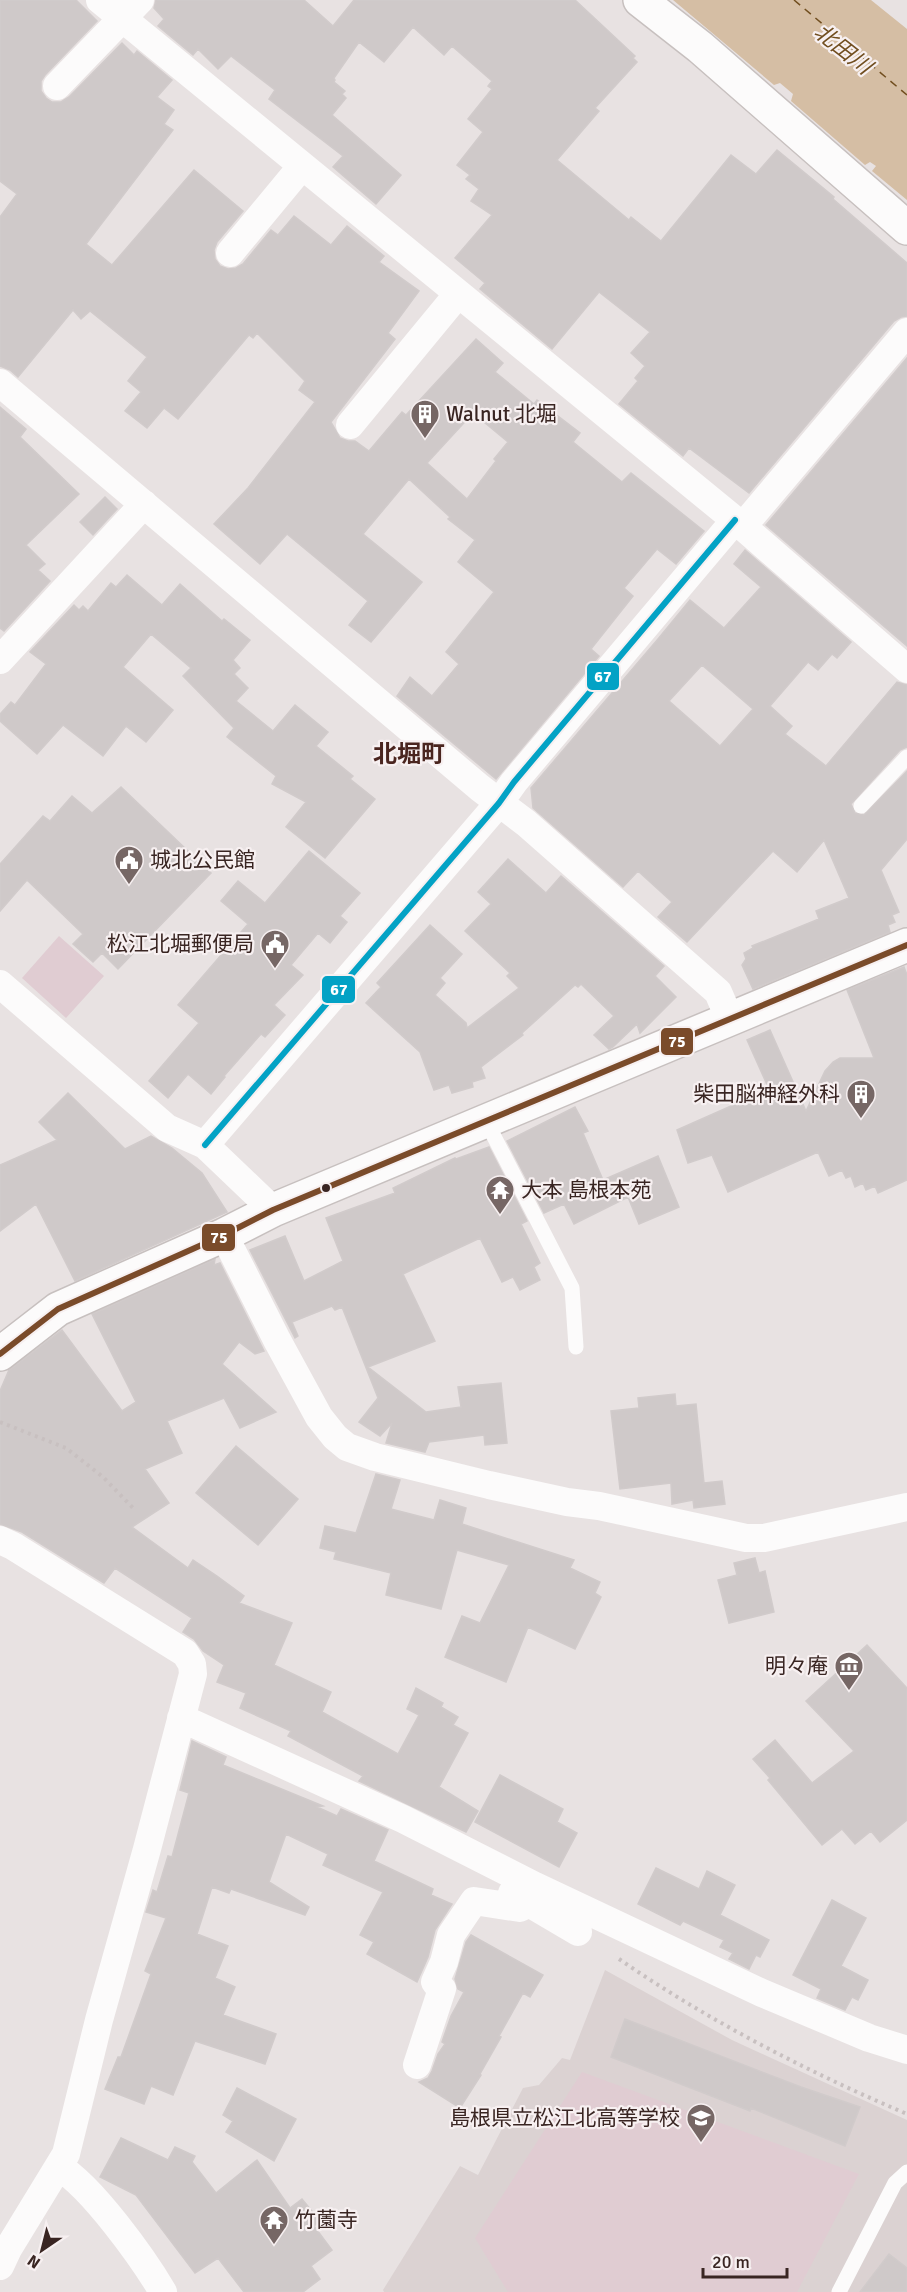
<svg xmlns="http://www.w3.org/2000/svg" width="907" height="2292" viewBox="0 0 907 2292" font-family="Signika,'Noto Sans JP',sans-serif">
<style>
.built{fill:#dbd2d2}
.green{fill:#e0ccd2}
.water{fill:#d5bea4}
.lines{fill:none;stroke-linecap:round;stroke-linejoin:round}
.ferry{stroke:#714e1f;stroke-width:1.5;stroke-dasharray:8 6;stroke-linecap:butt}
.building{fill:#cfc9c9;stroke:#d1cbcb;stroke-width:1.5;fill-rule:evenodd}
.secondary-casing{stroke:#c7c0bf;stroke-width:36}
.path{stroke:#c8c0c0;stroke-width:4;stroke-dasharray:3 4.5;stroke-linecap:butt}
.lane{stroke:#fcfbfb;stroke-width:15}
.street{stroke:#fcfbfb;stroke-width:28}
.secondary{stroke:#fcfbfb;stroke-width:33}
.bus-1-casing{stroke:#f7f0f1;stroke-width:10}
.bus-2-casing{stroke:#f7f0f1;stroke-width:10}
.bus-1{stroke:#7a4b2a;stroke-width:6}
.bus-2{stroke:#03a2c5;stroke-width:6}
.bus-dot{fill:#392522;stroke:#f7f0f1;stroke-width:2}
.labels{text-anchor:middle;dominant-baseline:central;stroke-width:4.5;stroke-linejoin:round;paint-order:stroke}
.poi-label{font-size:21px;fill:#392522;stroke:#f7f0f1;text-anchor:start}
.water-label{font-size:22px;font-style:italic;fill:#714e1f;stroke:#f7f0f1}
.quarter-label{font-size:24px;font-weight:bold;fill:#4a251f;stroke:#f7f0f1}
.line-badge{stroke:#f7f0f1;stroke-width:2}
.badge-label{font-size:16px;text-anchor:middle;font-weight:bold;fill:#fff}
</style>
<rect width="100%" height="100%" fill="#e8e2e2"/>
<path class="built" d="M 605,1970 L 732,2040 L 907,2120 L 907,2292 L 384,2292 L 383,2290 L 460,2166 L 478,2175 L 523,2088 L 539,2085 L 562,2058 L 570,2060 Z"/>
<path class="green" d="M 59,936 L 104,976 L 66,1018 L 22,978 Z
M 582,2072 L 859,2174 L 797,2292 L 508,2292 L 475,2238 Z"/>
<path class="water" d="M 673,0 L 871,0 L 907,29 L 907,200 L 872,171 L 876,166 L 870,162 L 865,165 L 791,101 L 793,94 L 780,83 L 774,85 Z"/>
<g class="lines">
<path class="ferry" d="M 794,0 L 907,95"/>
</g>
<path class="building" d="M 0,0 L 76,0 L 97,21 L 45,75 L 41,81 L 41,91 L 46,98 L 52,102 L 61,102 L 69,97 L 122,43 L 134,55 L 137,51 L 172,80 L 157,97 L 174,110 L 164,124 L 173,130 L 86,244 L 112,265 L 194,170 L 243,211 L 217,242 L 214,250 L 215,259 L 220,266 L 228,269 L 236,268 L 243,264 L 271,230 L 278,235 L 294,216 L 331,245 L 347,226 L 384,256 L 379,262 L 419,291 L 388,333 L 395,339 L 331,422 L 340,438 L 348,441 L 355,441 L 369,451 L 402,412 L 406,415 L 476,339 L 503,363 L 495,372 L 534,404 L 537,400 L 580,433 L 573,442 L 622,482 L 631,473 L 704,531 L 676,564 L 657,549 L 624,588 L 633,596 L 591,649 L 599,656 L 496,779 L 397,696 L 410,677 L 432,696 L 459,664 L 446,652 L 494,592 L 458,562 L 475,540 L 448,519 L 450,517 L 409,479 L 363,534 L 422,582 L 371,642 L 349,625 L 368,601 L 287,534 L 260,564 L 214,524 L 248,488 L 315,402 L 299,390 L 305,381 L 257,333 L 253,338 L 249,335 L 178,419 L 164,408 L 147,428 L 125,411 L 141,392 L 128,381 L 147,357 L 90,311 L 81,319 L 73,310 L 18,377 L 10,370 L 0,366 L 0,217 L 17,194 L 0,181 ZM 473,413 L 508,442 L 494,459 L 496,461 L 467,499 L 427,463 Z
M 156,0 L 304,0 L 333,26 L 354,0 L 575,0 L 635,56 L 633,58 L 637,62 L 595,108 L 599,111 L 557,160 L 629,220 L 631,217 L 661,241 L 731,155 L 756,174 L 777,150 L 834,197 L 833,199 L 907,263 L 907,316 L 901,317 L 894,321 L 749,493 L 689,448 L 683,456 L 619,404 L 638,381 L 635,378 L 645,366 L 631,353 L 650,332 L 599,292 L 552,349 L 480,289 L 485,283 L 455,258 L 492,215 L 471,201 L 479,189 L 466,179 L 470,175 L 457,165 L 483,132 L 468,119 L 492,89 L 488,86 L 492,81 L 452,46 L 444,55 L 413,27 L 384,62 L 359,42 L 334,78 L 335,80 L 334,82 L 345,91 L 342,94 L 346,98 L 332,115 L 401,175 L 376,204 L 333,167 L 343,156 L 269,99 L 275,90 L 231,56 L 218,69 L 198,49 L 193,55 L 158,26 L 164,19 L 154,8 Z
M 907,358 L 907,646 L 766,525 Z
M 0,407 L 26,429 L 20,437 L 79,494 L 26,545 L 45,564 L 38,570 L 50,581 L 4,631 L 0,628 Z
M 105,497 L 117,509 L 93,535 L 80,522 Z
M 745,550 L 851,642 L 837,658 L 832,654 L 818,670 L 808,662 L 770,706 L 792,726 L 785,734 L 826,766 L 897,682 L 907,685 L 907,747 L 900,750 L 851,804 L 855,813 L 864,815 L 907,771 L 907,839 L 881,870 L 899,912 L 892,915 L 895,922 L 888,925 L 890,932 L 753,989 L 742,965 L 746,959 L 744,953 L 753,948 L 752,946 L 819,919 L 816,911 L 849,898 L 824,840 L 797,872 L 773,851 L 687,942 L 658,917 L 672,902 L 638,871 L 623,887 L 533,808 L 531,788 L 658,639 L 690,600 L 724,628 L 761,587 L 734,564 ZM 702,665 L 753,709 L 720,746 L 669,701 Z
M 127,575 L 162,605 L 180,584 L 222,621 L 224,619 L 250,640 L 233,660 L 240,668 L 234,674 L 248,688 L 236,701 L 273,731 L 295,705 L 328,732 L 316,746 L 353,776 L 350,779 L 375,799 L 325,858 L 286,827 L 306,802 L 272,784 L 276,776 L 227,737 L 234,728 L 183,676 L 191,668 L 151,634 L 123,667 L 173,710 L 146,742 L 126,726 L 103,756 L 63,725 L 37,754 L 0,721 L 0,714 L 11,702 L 15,705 L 46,664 L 30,652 L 74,605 L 79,610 L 83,606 L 88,611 L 111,583 L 116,587 Z
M 121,787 L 211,873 L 118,969 L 102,953 L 93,962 L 73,944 L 83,934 L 27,880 L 0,911 L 0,864 L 43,816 L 50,821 L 72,796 L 92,813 Z
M 309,851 L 360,893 L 340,916 L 347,922 L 330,943 L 318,933 L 291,965 L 303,975 L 274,1005 L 285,1015 L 265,1037 L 261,1034 L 224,1076 L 225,1077 L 211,1094 L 188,1074 L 168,1098 L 149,1081 L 199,1023 L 178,1005 L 248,924 L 221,901 L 238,881 L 265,903 Z
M 508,859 L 546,893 L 561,876 L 664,966 L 655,976 L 676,997 L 640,1033 L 637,1024 L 613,1047 L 609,1049 L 594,1035 L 614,1016 L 581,984 L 578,987 L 575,985 L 522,1033 L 523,1035 L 481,1067 L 485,1078 L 472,1082 L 473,1087 L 452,1093 L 449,1085 L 434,1090 L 420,1052 L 366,1003 L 381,987 L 377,983 L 430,925 L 462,954 L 440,978 L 445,983 L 435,995 L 466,1023 L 467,1028 L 519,988 L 507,976 L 510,973 L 465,931 L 491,904 L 478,892 Z
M 904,967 L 907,975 L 907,1180 L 878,1193 L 875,1186 L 866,1190 L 863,1183 L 855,1187 L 851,1176 L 846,1178 L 842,1170 L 829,1176 L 818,1152 L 728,1192 L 712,1155 L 688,1163 L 677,1130 L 769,1089 L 747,1040 L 770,1030 L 806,1111 L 825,1071 L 833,1062 L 840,1058 L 874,1058 L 847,990 Z
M 68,1093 L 125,1149 L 151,1136 L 172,1148 L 202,1173 L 227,1212 L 75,1281 L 36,1204 L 0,1231 L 0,1165 L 57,1140 L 39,1122 Z
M 575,1107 L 588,1131 L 583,1133 L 603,1180 L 658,1156 L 679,1207 L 639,1224 L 628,1197 L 574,1224 L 564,1204 L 544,1213 L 507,1141 Z
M 489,1147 L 527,1221 L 521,1224 L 540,1263 L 534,1267 L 540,1280 L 520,1290 L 513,1277 L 502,1282 L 480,1238 L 403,1274 L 435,1341 L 368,1367 L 426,1412 L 461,1407 L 458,1387 L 501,1383 L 507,1443 L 485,1445 L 484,1435 L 429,1442 L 425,1452 L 386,1443 L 392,1423 L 380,1436 L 359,1422 L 378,1398 L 342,1307 L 335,1310 L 332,1306 L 292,1322 L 298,1336 L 295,1338 L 250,1250 L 285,1236 L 304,1281 L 343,1261 L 326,1218 L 395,1193 L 393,1188 L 455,1158 L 456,1159 Z
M 215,1259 L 214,1265 L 220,1263 L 264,1351 L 255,1354 L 239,1342 L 222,1364 L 276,1412 L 240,1428 L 224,1398 L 167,1421 L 182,1453 L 145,1469 L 169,1503 L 132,1527 L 188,1568 L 193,1560 L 217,1576 L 244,1596 L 239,1603 L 292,1623 L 274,1665 L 331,1692 L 322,1712 L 398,1754 L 419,1715 L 407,1709 L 416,1688 L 443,1703 L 441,1707 L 458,1717 L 453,1725 L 468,1733 L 439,1787 L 478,1811 L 466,1832 L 359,1781 L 363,1776 L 288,1736 L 291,1731 L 240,1708 L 246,1693 L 217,1682 L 224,1665 L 203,1651 L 194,1639 L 183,1632 L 192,1618 L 115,1568 L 104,1583 L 22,1532 L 0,1524 L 0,1391 L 9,1370 L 62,1330 L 122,1411 L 136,1402 L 92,1314 Z
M 675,1394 L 676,1406 L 696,1404 L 704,1483 L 722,1481 L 725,1504 L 694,1508 L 693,1500 L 672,1504 L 671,1483 L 620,1489 L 611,1411 L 639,1408 L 638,1398 Z
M 236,1446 L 298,1499 L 258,1545 L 196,1493 Z
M 376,1474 L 400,1480 L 391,1509 L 434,1520 L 440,1500 L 466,1508 L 462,1524 L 574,1560 L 570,1568 L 600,1582 L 595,1593 L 601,1597 L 575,1649 L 528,1627 L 506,1682 L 445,1657 L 462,1616 L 480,1623 L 509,1565 L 457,1550 L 441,1609 L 386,1595 L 391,1573 L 334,1559 L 336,1552 L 320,1548 L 325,1526 L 356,1533 Z
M 755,1558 L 759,1573 L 765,1571 L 774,1612 L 729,1623 L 718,1580 L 737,1575 L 734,1563 Z
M 867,1645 L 907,1688 L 907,1820 L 880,1842 L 871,1831 L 855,1844 L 842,1829 L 822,1845 L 768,1780 L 770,1778 L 753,1759 L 775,1740 L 812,1783 L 854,1751 L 806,1701 Z
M 192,1741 L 226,1757 L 223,1765 L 323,1806 L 317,1807 L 337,1816 L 341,1809 L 388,1830 L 374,1861 L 433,1889 L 431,1895 L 452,1904 L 435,1930 L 428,1957 L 417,1982 L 367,1954 L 374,1942 L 360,1935 L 383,1892 L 323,1865 L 328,1854 L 286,1834 L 269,1882 L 309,1907 L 305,1915 L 231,1889 L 229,1893 L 212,1887 L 197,1934 L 228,1946 L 215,1978 L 235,1987 L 223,2015 L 276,2034 L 265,2064 L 195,2041 L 173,2095 L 151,2086 L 144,2104 L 105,2089 L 118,2057 L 121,2057 L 151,1974 L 145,1971 L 166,1918 L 146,1912 L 153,1890 L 157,1892 L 168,1856 L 172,1857 L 189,1793 L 180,1790 Z
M 500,1775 L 563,1809 L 557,1822 L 577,1833 L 559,1867 L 475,1822 Z
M 656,1868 L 699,1889 L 707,1871 L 735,1885 L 720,1915 L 769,1940 L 760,1957 L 756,1955 L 749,1969 L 729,1959 L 733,1953 L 720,1947 L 724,1940 L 683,1921 L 680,1925 L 638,1904 Z
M 832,1900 L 866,1918 L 841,1966 L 868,1980 L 858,2000 L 852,1997 L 845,2010 L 817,1998 L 821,1989 L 793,1975 Z
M 471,1935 L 543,1975 L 530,1997 L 523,1993 L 499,2036 L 501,2037 L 480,2074 L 481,2075 L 460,2108 L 419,2082 L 428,2078 L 432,2071 L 438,2054 L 445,2044 L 442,2042 L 451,2016 L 464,1992 L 458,1989 L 455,1979 L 466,1942 Z
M 625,2019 L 801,2087 L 860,2107 L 845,2146 L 751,2108 L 750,2111 L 611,2057 Z
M 237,2088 L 296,2119 L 274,2161 L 226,2132 L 233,2121 L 223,2115 Z
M 121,2138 L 168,2160 L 175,2147 L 195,2156 L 192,2162 L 216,2193 L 257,2160 L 290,2208 L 302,2199 L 320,2221 L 314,2226 L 332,2250 L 311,2266 L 320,2279 L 303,2292 L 244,2292 L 218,2258 L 195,2273 L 136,2195 L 100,2177 Z
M 889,2254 L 907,2268 L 907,2292 L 860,2292 Z"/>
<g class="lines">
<g class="secondary-casing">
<path id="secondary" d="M 640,0 L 700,47 L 907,228
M 0,1354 L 58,1309 L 224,1235 L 273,1210 L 907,945"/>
</g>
<path class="path" d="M 0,1422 L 66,1448 L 103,1477 L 134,1509
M 619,1959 C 709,2021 806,2071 907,2114"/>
<path class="lane" d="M 861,806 L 907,757
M 486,1121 L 572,1288 L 576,1347
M 839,2292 L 895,2183 L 907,2172"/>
<path class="street" d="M 100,0 L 735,520 L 907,669
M 57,86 L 140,0
M 230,253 L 302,166
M 0,383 L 480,788 L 526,823 L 718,992 L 730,1020
M 350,425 L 458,294
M 743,526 L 907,332
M 0,660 L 144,504
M 0,984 L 167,1128 L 205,1145 L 273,1210
M 205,1145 L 499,803 L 514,782 L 735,520
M 224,1235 L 277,1340 L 319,1417 L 335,1437 L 347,1447 L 375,1457 L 489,1485 L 567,1502 L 599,1506 L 746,1538 L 764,1538 L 907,1507
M 0,1540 L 13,1546 L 185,1653 L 192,1664 L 193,1674 L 147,1849 L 99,2020 L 66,2154 L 8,2249 L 0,2266
M 181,1718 L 403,1819 L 535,1886 L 762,1993 L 869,2038 L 907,2050
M 512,1893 L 578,1932
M 417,2065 L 442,1989 L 435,1982 L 444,1962 L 451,1935 L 474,1901 L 520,1908 L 528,1903
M 59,2167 C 92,2187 143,2258 163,2292"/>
<use href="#secondary" class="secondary"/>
<g class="bus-1-casing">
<path id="bus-1" d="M 0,1354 L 58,1309 L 224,1235 L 273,1210 L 907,945"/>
</g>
<g class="bus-2-casing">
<path id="bus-2" d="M 205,1145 L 499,803 L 514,782 L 735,520"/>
</g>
<use href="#bus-1" class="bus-1"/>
<use href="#bus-2" class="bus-2"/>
</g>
<defs>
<g id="building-pin" transform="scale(1.5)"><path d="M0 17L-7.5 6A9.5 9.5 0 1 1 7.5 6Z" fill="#766765" stroke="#f7f0f1"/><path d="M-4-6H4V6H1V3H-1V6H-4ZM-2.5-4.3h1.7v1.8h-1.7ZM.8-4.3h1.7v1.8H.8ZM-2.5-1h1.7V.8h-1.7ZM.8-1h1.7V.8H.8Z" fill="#fff"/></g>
<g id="civic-pin" transform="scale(1.5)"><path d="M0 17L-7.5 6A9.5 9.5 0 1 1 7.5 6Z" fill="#766765" stroke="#f7f0f1"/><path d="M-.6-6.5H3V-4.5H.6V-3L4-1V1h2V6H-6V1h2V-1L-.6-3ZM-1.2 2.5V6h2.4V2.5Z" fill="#fff"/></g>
<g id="temple-pin" transform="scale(1.5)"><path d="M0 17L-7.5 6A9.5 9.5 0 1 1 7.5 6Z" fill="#766765" stroke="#f7f0f1"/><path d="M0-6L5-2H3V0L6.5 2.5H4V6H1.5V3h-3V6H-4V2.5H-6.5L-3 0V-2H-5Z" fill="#fff"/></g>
<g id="museum-pin" transform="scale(1.5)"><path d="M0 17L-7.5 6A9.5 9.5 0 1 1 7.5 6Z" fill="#766765" stroke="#f7f0f1"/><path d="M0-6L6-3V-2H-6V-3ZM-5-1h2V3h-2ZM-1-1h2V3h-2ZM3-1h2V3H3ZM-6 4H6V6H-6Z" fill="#fff"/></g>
<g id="school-pin" transform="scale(1.5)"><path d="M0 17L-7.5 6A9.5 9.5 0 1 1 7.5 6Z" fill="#766765" stroke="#f7f0f1"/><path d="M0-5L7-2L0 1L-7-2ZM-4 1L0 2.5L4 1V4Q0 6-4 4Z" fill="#fff"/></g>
</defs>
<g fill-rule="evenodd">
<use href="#building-pin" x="425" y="414"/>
<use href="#civic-pin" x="129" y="860"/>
<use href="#civic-pin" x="275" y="944"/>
<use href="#building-pin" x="861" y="1094"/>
<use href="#temple-pin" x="500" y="1190"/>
<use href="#museum-pin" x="849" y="1666"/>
<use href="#school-pin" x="701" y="2118"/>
<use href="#temple-pin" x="274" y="2220"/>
</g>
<circle class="bus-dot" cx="326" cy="1188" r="5"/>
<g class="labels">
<g class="poi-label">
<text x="446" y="414">Walnut 北堀</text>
<text x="150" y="860">城北公民館</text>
<text x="254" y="944" text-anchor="end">松江北堀郵便局</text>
<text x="840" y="1094" text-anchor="end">柴田脳神経外科</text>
<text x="521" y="1190">大本 島根本苑</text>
<text x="828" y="1666" text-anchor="end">明々庵</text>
<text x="680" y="2118" text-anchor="end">島根県立松江北高等学校</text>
<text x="295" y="2220">竹薗寺</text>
</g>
<g class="water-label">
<text transform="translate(843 49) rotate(38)">北田川</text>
</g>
<g class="quarter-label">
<text x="409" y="754">北堀町</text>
</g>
</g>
<g class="line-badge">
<rect x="586" y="662" width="34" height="29" rx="6" fill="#03a2c5"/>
<rect x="321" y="975" width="35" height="29" rx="6" fill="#03a2c5"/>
<rect x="660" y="1027" width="34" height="29" rx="6" fill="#7a4b2a"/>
<rect x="201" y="1223" width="35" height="29" rx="6" fill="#7a4b2a"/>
</g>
<g class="badge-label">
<text x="603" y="682">67</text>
<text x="339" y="995">67</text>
<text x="677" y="1047">75</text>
<text x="219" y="1243">75</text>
</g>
<g transform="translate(42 2250) rotate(215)" stroke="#f7f0f1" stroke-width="4.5" paint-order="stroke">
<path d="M0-4.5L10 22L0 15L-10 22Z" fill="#392522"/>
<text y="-9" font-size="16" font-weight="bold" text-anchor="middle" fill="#392522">N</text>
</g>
<path d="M703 2268v9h84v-9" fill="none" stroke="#392522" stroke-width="3"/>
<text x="712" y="2268" font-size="18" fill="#392522" stroke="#f7f0f1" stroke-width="4.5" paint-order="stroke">20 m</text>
</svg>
